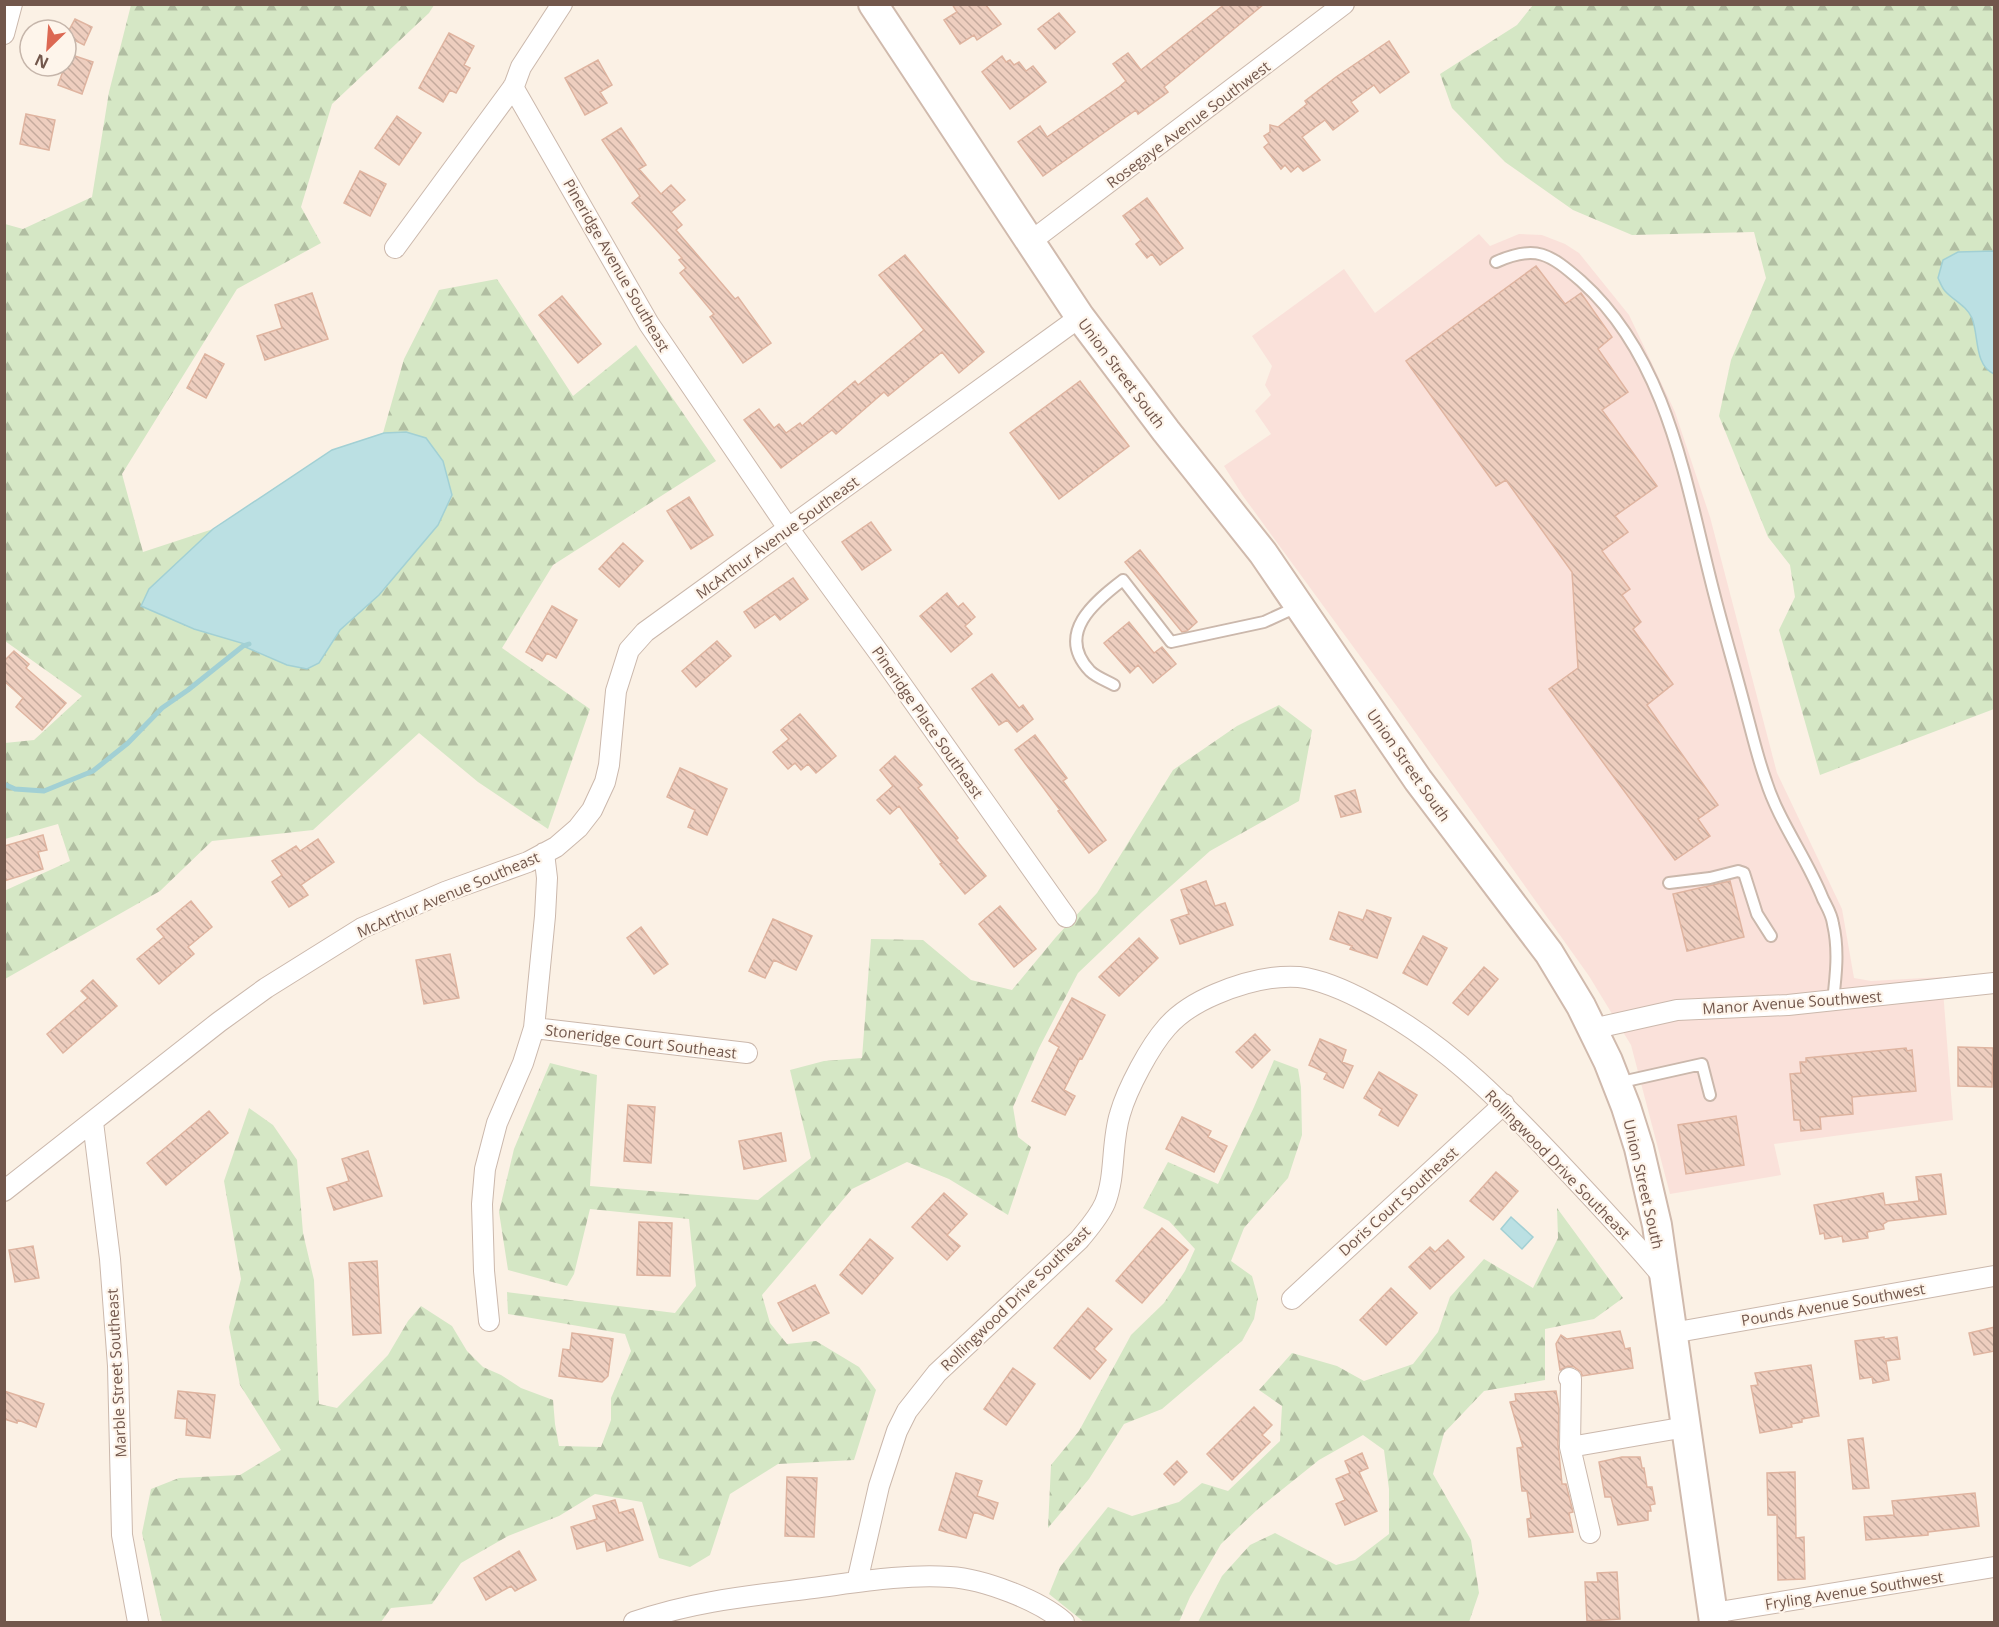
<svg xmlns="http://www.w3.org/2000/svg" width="1999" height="1627" viewBox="0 0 1999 1627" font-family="'Open Sans',sans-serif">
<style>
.commercial{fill:#fae1da}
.forest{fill:url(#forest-firs)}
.water{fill:#bbe0e3;stroke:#a2d0d4;stroke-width:1.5}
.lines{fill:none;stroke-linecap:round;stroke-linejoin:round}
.stream{stroke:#a2d0d4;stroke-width:5}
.building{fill:url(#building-back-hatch);stroke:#dfb4a0;stroke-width:1.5}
.service-casing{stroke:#cbb8ac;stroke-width:14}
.minor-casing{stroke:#cbb8ac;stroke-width:22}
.secondary-casing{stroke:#d0baad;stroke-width:32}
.service{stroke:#fff;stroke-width:10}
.minor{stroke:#fff;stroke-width:20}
.secondary{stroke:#fff;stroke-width:28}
.labels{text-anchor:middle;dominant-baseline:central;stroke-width:4.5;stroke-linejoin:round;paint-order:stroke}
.street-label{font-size:15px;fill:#72574c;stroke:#fef5eb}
</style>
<defs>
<pattern id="forest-firs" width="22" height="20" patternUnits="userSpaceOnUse" patternTransform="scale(1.5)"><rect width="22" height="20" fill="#d5e7c5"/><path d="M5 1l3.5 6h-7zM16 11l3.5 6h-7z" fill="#b1bea2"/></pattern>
<pattern id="building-back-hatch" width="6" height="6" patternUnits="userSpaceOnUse" patternTransform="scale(1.5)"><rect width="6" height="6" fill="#eecebf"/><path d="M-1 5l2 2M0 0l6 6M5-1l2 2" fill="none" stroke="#c5aa9d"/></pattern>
</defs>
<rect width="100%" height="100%" fill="#fbf1e5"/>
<path class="commercial" d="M 1479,234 L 1490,246 L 1519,234 L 1542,235 L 1565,244 L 1579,253 L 1629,315 L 1675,412 L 1710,517 L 1777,773 L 1842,909 L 1854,978 L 1871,981 L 1942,977 L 1953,1120 L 1774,1144 L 1781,1175 L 1670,1194 L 1631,1045 L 1589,976 L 1398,708 L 1243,496 L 1224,466 L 1271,434 L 1255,411 L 1271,395 L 1265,385 L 1272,366 L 1252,336 L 1344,269 L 1375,313 Z"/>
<path class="forest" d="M 131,5 L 434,5 L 429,13 L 332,104 L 301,207 L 321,243 L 237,289 L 122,474 L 143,552 L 213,529 L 332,450 L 383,433 L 404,359 L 439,290 L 497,279 L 573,396 L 636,345 L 716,461 L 553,565 L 502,648 L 590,709 L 548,829 L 478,782 L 419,733 L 313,830 L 212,841 L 160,891 L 5,979 L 4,891 L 70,861 L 58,824 L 5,839 L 5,743 L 34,740 L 82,696 L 5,641 L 5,224 L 23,229 L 92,197 L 109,92 Z
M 1533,5 L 1994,5 L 1994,709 L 1820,775 L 1779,630 L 1795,597 L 1790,565 L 1768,537 L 1719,416 L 1731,360 L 1766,278 L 1754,232 L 1632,235 L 1573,210 L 1505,162 L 1452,108 L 1440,74 L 1517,25 Z
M 1279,705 L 1312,730 L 1299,801 L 1210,851 L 1143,911 L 1078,973 L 1039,1048 L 1013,1107 L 1018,1137 L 1031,1147 L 1008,1215 L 949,1179 L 907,1162 L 852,1189 L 762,1295 L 770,1323 L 787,1344 L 816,1341 L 859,1367 L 876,1390 L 854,1460 L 778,1464 L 730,1494 L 710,1555 L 690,1567 L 659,1558 L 642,1502 L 595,1494 L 559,1516 L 508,1536 L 461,1563 L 432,1604 L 391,1608 L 381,1622 L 162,1622 L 142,1533 L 151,1489 L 179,1478 L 240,1475 L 281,1450 L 240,1385 L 229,1327 L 241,1279 L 224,1181 L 249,1108 L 273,1125 L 297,1160 L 303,1233 L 314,1280 L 319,1404 L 337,1408 L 388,1355 L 408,1321 L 421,1306 L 452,1326 L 467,1351 L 483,1367 L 501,1375 L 521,1388 L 553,1400 L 555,1424 L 559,1446 L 601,1447 L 611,1420 L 611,1398 L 631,1351 L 625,1334 L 508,1314 L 507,1292 L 675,1313 L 696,1286 L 689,1219 L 590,1209 L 574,1274 L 567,1286 L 508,1270 L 499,1212 L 514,1149 L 550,1063 L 597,1075 L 590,1186 L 758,1200 L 811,1158 L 790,1070 L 824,1061 L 862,1058 L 871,939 L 923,940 L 971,980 L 1012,990 L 1056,937 L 1097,893 L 1173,770 L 1237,726 Z
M 1274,1060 L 1298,1069 L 1301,1087 L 1302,1135 L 1288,1178 L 1244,1228 L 1231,1261 L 1252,1276 L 1258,1298 L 1254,1319 L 1242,1341 L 1162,1409 L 1124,1424 L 1089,1479 L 1048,1528 L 1051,1465 L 1079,1431 L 1131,1335 L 1164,1303 L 1185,1271 L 1195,1249 L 1169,1221 L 1143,1208 L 1168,1162 L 1218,1184 L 1254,1107 Z
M 1557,1208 L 1623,1298 L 1594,1319 L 1545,1329 L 1545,1380 L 1484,1391 L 1444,1433 L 1433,1474 L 1471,1540 L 1479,1593 L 1469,1622 L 1198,1622 L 1222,1576 L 1250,1545 L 1275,1533 L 1336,1565 L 1355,1560 L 1389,1534 L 1389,1489 L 1384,1450 L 1363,1435 L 1319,1460 L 1258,1509 L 1221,1544 L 1190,1597 L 1179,1622 L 1084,1622 L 1049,1594 L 1060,1567 L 1108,1507 L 1132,1516 L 1179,1502 L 1202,1483 L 1228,1491 L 1280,1441 L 1282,1406 L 1259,1390 L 1292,1353 L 1337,1366 L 1364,1381 L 1413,1364 L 1438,1332 L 1450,1297 L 1484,1259 L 1533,1288 L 1558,1238 Z"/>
<path class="water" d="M 1994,251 L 1994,374 C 1974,365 1979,336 1972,318 C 1966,305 1954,301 1945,291 C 1942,288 1940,282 1938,278 L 1943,260 L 1958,252 Z
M 406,432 L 426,438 L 443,461 L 452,495 L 438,525 L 379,595 L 340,630 L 319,663 L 307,669 L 287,665 L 243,646 L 245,644 L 194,629 L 141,606 L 149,589 L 213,529 L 332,450 L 384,433 Z
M 1511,1217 L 1533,1237 L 1522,1249 L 1501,1229 Z"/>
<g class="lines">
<path class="stream" d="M 4,784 L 15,789 L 44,791 L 93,771 L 128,743 L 162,708 L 188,690 L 243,646 L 249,644"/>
</g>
<path class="building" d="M 952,4 L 985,4 L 1001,24 L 977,40 L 974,35 L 960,44 L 944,20 L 957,12 Z
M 1225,4 L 1264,4 L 1164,87 L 1168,92 L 1138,114 L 1136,110 L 1043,176 L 1018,142 L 1040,126 L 1047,137 L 1119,87 L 1126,81 L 1113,64 L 1128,53 L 1141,70 Z
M 1059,13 L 1075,32 L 1055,49 L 1038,29 Z
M 75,19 L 92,27 L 84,45 L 66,36 Z
M 449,33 L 474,46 L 464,65 L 470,68 L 456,93 L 450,90 L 443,102 L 419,88 Z
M 1389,41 L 1409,72 L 1380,93 L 1374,85 L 1351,102 L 1358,111 L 1333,130 L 1325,120 L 1302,137 L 1320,160 L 1303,171 L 1298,166 L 1291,172 L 1285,165 L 1281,169 L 1264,147 L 1269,143 L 1264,136 L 1270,132 L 1270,125 L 1278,127 L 1307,104 L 1305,101 L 1336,77 Z
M 69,54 L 93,62 L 82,94 L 58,85 Z
M 1002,56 L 1006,62 L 1010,60 L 1014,65 L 1019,62 L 1026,71 L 1033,66 L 1046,82 L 1010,109 L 982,72 Z
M 598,60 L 612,85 L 600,92 L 607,103 L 585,115 L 565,78 Z
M 26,114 L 55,120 L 49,150 L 20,144 Z
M 397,116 L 421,133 L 399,165 L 375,148 Z
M 621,128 L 646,165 L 639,169 L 661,194 L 671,185 L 685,200 L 671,212 L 682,225 L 676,230 L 735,299 L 738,297 L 771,343 L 743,363 L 710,317 L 714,314 L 680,273 L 686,268 L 679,260 L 682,258 L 632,203 L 640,196 L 602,140 Z
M 360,171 L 386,184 L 370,216 L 344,203 Z
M 1147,198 L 1183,248 L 1160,265 L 1152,254 L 1147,258 L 1136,244 L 1141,240 L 1123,216 Z
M 905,255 L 984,352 L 959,373 L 942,352 L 888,396 L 884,392 L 836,434 L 832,430 L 781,468 L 744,420 L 759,409 L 774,428 L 779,424 L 786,433 L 800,423 L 802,426 L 855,381 L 858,385 L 924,330 L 879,275 Z
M 1536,266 L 1565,304 L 1581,293 L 1612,337 L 1598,349 L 1628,392 L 1602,410 L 1657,486 L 1615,516 L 1628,532 L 1602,551 L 1630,589 L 1622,595 L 1641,622 L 1633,629 L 1673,684 L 1647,705 L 1718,805 L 1698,819 L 1710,836 L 1675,860 L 1549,689 L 1578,668 L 1572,572 L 1506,480 L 1496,486 L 1406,361 Z
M 312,293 L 328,339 L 265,360 L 257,336 L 282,328 L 275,305 Z
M 562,296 L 601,344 L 578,363 L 539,315 Z
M 205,354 L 224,364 L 206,398 L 187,388 Z
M 1080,381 L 1129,446 L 1059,499 L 1010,433 Z
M 689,497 L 713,535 L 691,549 L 667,511 Z
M 871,522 L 891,550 L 862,570 L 842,542 Z
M 623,543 L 643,561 L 619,587 L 599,569 Z
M 1140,550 L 1197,622 L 1187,631 L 1182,632 L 1125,562 Z
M 793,578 L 808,599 L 780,620 L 775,614 L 755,628 L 744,612 Z
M 947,593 L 958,607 L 963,603 L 975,617 L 965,626 L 972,634 L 951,652 L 920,616 Z
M 552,606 L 577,620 L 556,658 L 547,653 L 542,661 L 526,652 Z
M 1129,622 L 1154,653 L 1162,647 L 1176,664 L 1153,683 L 1138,665 L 1130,673 L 1104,643 Z
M 717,641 L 731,656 L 696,687 L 682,671 Z
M 14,651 L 29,664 L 26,668 L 66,703 L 42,730 L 16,707 L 23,698 L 4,681 L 4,661 Z
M 992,674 L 1019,708 L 1023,705 L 1033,719 L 1017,732 L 1007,720 L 999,725 L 972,689 Z
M 800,714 L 836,756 L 816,773 L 808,764 L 801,770 L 795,763 L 788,769 L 773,752 L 789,739 L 781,730 Z
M 1035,735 L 1067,778 L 1063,781 L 1106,840 L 1089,853 L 1058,811 L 1060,810 L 1015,750 Z
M 895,756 L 922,785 L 918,788 L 958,838 L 956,840 L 986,876 L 965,894 L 940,864 L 942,863 L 899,806 L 890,814 L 877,800 L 893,786 L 880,770 Z
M 680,768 L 727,789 L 707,835 L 688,827 L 695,810 L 667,797 Z
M 1355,790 L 1361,812 L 1341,817 L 1335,796 Z
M 43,835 L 47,850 L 38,852 L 43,869 L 4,881 L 4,846 Z
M 318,839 L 334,862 L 301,885 L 308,895 L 289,907 L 272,882 L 282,875 L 272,861 L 296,846 L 300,851 Z
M 1206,881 L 1215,906 L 1225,903 L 1233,925 L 1180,944 L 1171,920 L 1189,914 L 1181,890 Z
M 1730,881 L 1744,937 L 1687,951 L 1673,894 Z
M 191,901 L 212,927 L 188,947 L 194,954 L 159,984 L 137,959 L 164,937 L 157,929 Z
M 1000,906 L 1036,949 L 1014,967 L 979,924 Z
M 1367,910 L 1391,918 L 1377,958 L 1350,949 L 1352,946 L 1330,939 L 1339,912 L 1363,920 Z
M 773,919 L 812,936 L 796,970 L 774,960 L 765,978 L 749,971 Z
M 641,927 L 668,964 L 654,974 L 627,938 Z
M 1423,936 L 1447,948 L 1427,985 L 1403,973 Z
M 1139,938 L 1158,958 L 1119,996 L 1099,977 Z
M 450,954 L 459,998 L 424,1004 L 416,960 Z
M 1484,967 L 1498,979 L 1468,1015 L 1453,1003 Z
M 93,980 L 117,1006 L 63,1053 L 47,1034 L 88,998 L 81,991 Z
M 1072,998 L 1105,1015 L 1082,1059 L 1080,1058 L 1064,1090 L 1075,1096 L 1065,1115 L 1032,1101 L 1059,1047 L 1049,1041 Z
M 1255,1034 L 1270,1050 L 1252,1068 L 1236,1052 Z
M 1320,1039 L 1346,1050 L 1342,1062 L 1353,1066 L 1343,1088 L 1324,1079 L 1327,1073 L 1309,1065 Z
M 1958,1047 L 1993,1048 L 1992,1087 L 1958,1086 Z
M 1906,1048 L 1907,1051 L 1912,1050 L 1916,1091 L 1852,1097 L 1853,1114 L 1820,1117 L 1821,1129 L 1801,1131 L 1800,1120 L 1794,1120 L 1790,1074 L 1801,1073 L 1800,1062 L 1806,1062 L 1806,1058 Z
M 1379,1072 L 1417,1095 L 1398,1126 L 1379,1115 L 1382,1109 L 1364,1098 Z
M 628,1105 L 655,1107 L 651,1163 L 624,1161 Z
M 209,1111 L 228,1133 L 166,1185 L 147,1163 Z
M 1736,1116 L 1744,1165 L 1686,1174 L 1678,1125 Z
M 1182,1117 L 1211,1131 L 1208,1137 L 1227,1146 L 1214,1172 L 1166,1149 Z
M 781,1133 L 786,1161 L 744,1169 L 739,1141 Z
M 368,1151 L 382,1196 L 334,1210 L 327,1188 L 349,1181 L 342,1159 Z
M 1496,1172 L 1518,1191 L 1493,1220 L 1470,1201 Z
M 1941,1174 L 1946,1214 L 1888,1221 L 1883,1224 L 1884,1229 L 1867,1232 L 1868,1238 L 1843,1242 L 1842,1236 L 1825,1239 L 1824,1233 L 1820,1234 L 1814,1205 L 1883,1193 L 1885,1205 L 1919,1201 L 1916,1177 Z
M 944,1193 L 967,1214 L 947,1235 L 960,1246 L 947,1260 L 912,1227 Z
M 639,1222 L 672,1223 L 670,1276 L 637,1275 Z
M 1162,1228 L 1188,1250 L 1142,1303 L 1116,1281 Z
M 870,1239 L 893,1258 L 862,1294 L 840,1275 Z
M 1448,1240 L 1464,1257 L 1430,1289 L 1409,1267 L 1430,1247 L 1435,1252 Z
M 33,1246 L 39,1278 L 15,1282 L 9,1250 Z
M 377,1261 L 381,1333 L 353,1335 L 349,1263 Z
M 815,1285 L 829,1313 L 793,1331 L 778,1303 Z
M 1391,1288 L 1417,1313 L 1386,1345 L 1360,1320 Z
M 1088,1308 L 1112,1329 L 1094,1349 L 1106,1360 L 1090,1379 L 1054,1348 Z
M 1995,1327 L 1995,1351 L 1974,1355 L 1969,1333 Z
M 1620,1331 L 1625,1349 L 1630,1348 L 1633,1368 L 1582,1376 L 1581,1372 L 1574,1367 L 1568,1366 L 1560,1370 L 1556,1344 L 1561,1335 L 1567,1339 Z
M 572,1333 L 613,1339 L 608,1376 L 602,1382 L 559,1376 L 563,1349 L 570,1350 Z
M 1884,1337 L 1884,1339 L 1897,1337 L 1900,1359 L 1886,1361 L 1889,1380 L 1873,1383 L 1872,1377 L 1860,1379 L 1855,1341 Z
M 1811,1365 L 1819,1416 L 1802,1419 L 1802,1422 L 1791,1424 L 1792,1427 L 1760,1433 L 1751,1386 L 1758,1385 L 1755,1373 Z
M 1013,1368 L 1035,1384 L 1006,1425 L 984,1409 Z
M 4,1391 L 44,1404 L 36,1427 L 18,1420 L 17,1423 L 4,1419 Z
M 178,1391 L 215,1395 L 210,1438 L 186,1435 L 187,1419 L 175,1418 Z
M 1556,1391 L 1559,1409 L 1558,1444 L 1562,1484 L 1566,1484 L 1573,1512 L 1569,1513 L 1573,1532 L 1529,1537 L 1527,1519 L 1531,1518 L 1527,1491 L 1522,1491 L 1517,1448 L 1523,1447 L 1510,1402 L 1516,1401 L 1515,1394 Z
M 1254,1407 L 1272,1425 L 1262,1435 L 1270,1442 L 1232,1480 L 1207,1454 Z
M 1863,1438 L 1869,1488 L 1853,1489 L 1848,1440 Z
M 1362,1453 L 1368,1468 L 1359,1472 L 1377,1511 L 1345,1525 L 1336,1504 L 1345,1500 L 1336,1479 L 1350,1473 L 1345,1461 Z
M 1622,1457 L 1640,1457 L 1642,1468 L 1644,1468 L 1647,1487 L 1652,1487 L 1655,1504 L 1650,1505 L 1651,1511 L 1648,1511 L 1648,1520 L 1618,1525 L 1611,1497 L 1605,1497 L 1599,1462 Z
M 1177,1461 L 1187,1472 L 1174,1485 L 1164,1474 Z
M 1795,1472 L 1796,1538 L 1804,1537 L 1805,1579 L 1778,1580 L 1777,1515 L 1768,1515 L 1767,1473 Z
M 956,1473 L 982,1481 L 977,1496 L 998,1503 L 993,1519 L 974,1512 L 966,1538 L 939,1530 Z
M 787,1477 L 817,1478 L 814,1537 L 785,1536 Z
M 1975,1493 L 1979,1526 L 1928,1532 L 1928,1535 L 1866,1540 L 1864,1517 L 1894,1515 L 1892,1501 Z
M 615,1500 L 619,1513 L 633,1509 L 643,1540 L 607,1551 L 605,1541 L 577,1549 L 571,1527 L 597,1519 L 593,1506 Z
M 519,1551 L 536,1580 L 515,1591 L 511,1586 L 486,1600 L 474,1578 Z
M 1617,1572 L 1620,1619 L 1587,1621 L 1585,1582 L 1598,1582 L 1597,1573 Z"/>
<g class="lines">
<g class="service-casing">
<path id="service" d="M 1496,262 C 1536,244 1550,254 1581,281 C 1670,361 1686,487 1715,597 C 1725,636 1737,676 1747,715 C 1753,737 1758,759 1766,781 C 1779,822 1807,858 1823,899 C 1827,907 1832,915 1833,924 C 1839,949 1836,975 1833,1001
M 1114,685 C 1107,681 1096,677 1090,671 C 1055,634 1094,602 1123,580 L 1171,642 L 1264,622 L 1299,606
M 1669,883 L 1710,878 L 1738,871 L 1744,873 L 1757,914 L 1771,936
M 1617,1083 L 1702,1064 L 1710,1095"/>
</g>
<g class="minor-casing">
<path id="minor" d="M 4,34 L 12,4
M 513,87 L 649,324 L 788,528 L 882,657 L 1066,917
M 1030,242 L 1344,4
M 395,248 L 514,86 L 521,67 L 562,4
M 534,1028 L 747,1053
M 1592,1029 L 1677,1010 L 1788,1005 L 1994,983
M 93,1122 L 110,1259 L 118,1366 L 122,1535 L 138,1622
M 4,1191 L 219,1022 L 266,988 L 362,928 L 445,892 L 528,862 L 556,847 L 578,828 L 592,810 L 605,782 L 609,765 L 616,691 L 629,650 L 645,632 L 1080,317
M 1292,1299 L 1504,1104
M 489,1321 L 484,1271 L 482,1204 L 485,1169 L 497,1123 L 523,1063 L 534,1028 L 545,916 L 547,878 L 544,853
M 1672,1333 L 1994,1276
M 1569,1378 L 1571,1379 L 1570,1447 L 1590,1533
M 1570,1447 L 1686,1427
M 857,1582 L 879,1486 L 897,1431 L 907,1411 L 937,1373 L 1079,1240 C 1088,1229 1099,1217 1105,1203 C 1116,1175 1111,1143 1120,1114 C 1127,1089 1150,1046 1167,1027 C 1181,1011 1197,1002 1216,994 C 1242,983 1271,975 1299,977 C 1324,980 1349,992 1371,1004 C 1449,1045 1510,1110 1570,1174 C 1602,1208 1634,1242 1664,1278
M 1713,1613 L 1994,1567
M 634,1622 C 694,1601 750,1596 813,1588 C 859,1582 904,1574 950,1577 C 983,1579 1039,1600 1064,1622"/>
</g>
<g class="secondary-casing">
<path id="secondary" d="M 873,4 L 1080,317 L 1166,431 L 1263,553 L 1418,780 L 1549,953 L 1581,1006 L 1608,1061 L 1626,1107 L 1639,1148 L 1657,1225 L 1714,1622"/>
</g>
<use href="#service" class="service"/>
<use href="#minor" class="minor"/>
<use href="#secondary" class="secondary"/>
</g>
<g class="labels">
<g class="street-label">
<text transform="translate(1188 124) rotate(-37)">Rosegaye Avenue Southwest</text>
<text transform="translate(617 265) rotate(60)">Pineridge Avenue Southeast</text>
<text transform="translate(1122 373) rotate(53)">Union Street South</text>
<text transform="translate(777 537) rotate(-36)">McArthur Avenue Southeast</text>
<text transform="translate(928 722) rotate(55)">Pineridge Place Southeast</text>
<text transform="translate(1409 765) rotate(55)">Union Street South</text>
<text transform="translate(448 894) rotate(-23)">McArthur Avenue Southeast</text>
<text transform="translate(1792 1002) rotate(-4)">Manor Avenue Southwest</text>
<text transform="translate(641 1041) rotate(7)">Stoneridge Court Southeast</text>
<text transform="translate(1558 1164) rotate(46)">Rollingwood Drive Southeast</text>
<text transform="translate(1644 1184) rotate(77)">Union Street South</text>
<text transform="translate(1398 1201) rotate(-42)">Doris Court Southeast</text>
<text transform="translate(1015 1298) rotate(-44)">Rollingwood Drive Southeast</text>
<text transform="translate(1833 1304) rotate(-10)">Pounds Avenue Southwest</text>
<text transform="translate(116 1373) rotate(-93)">Marble Street Southeast</text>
<text transform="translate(1854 1590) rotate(-9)">Fryling Avenue Southwest</text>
</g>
</g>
<rect width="1999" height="1627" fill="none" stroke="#72574c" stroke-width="12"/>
<g transform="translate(48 48) rotate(205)"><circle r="28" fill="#fef5eb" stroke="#c6b6ab" stroke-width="1.5"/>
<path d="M0-4.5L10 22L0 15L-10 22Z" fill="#dc6853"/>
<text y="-9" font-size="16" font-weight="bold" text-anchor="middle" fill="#72574c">N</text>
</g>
</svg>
